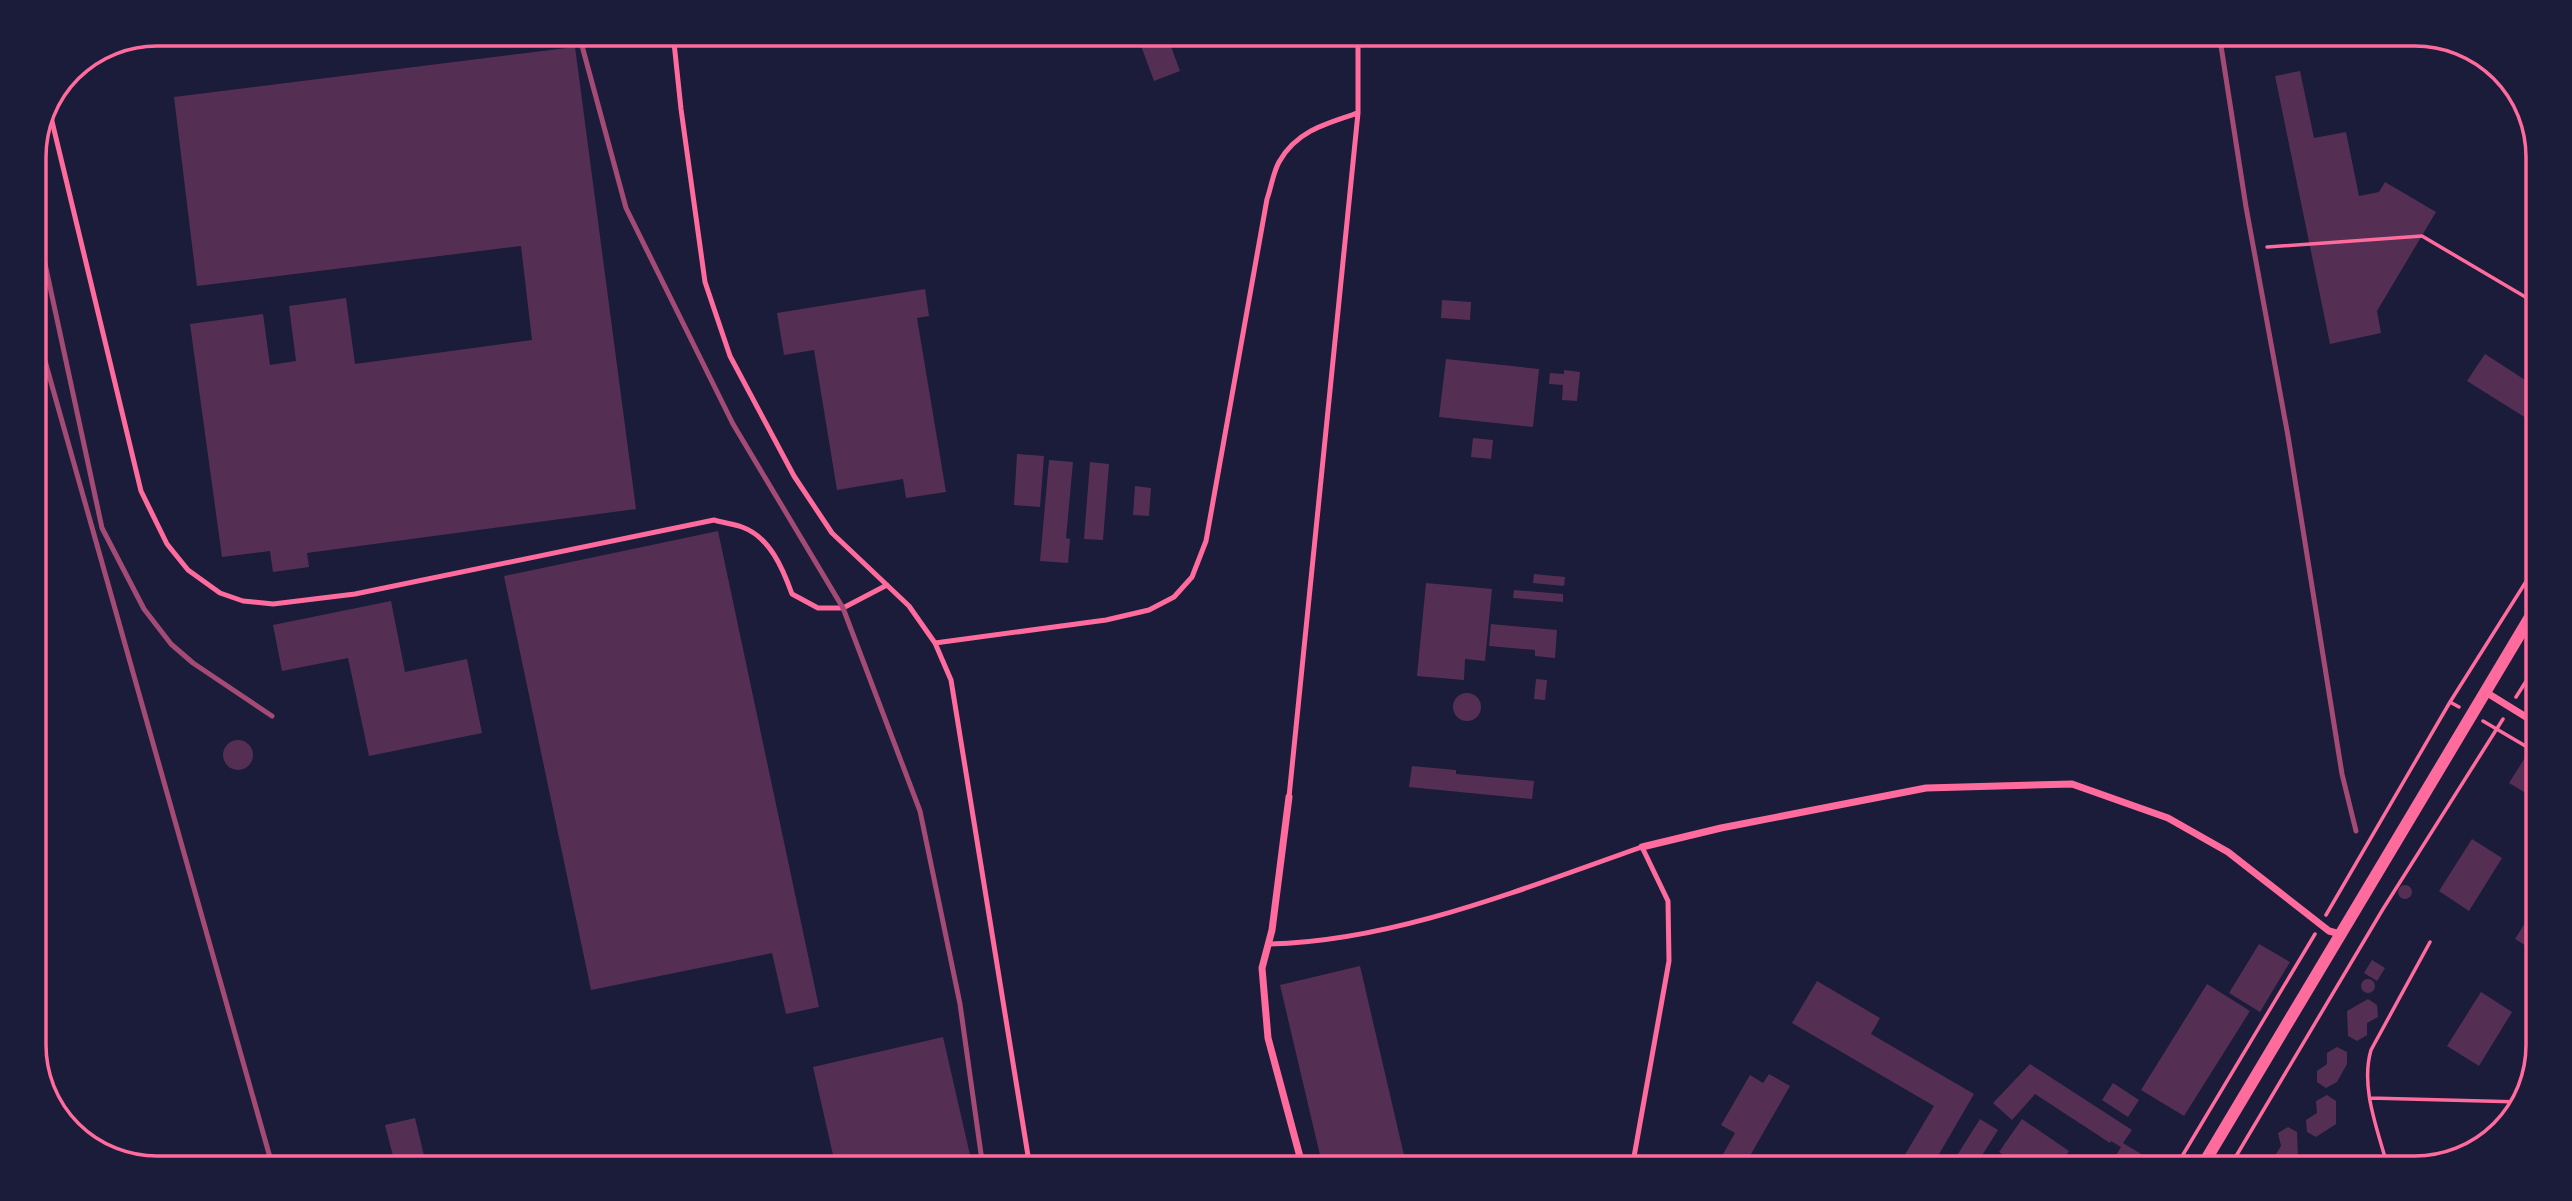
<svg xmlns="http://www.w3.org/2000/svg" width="2572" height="1201" viewBox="0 0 2572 1201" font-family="Mulish,sans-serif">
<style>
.building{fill:#542f53}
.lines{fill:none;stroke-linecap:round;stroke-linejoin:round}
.path{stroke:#ff6b9d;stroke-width:3.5}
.service{stroke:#ff6b9d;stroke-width:5}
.minor{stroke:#ff6b9d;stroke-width:7}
.tertiary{stroke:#ff6b9d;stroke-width:12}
.rail{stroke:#a44b75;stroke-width:5}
.rim{fill:none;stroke:#ff6b9d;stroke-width:3.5}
</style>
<rect width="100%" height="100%" fill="#1b1b3a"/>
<path class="building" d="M 1132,33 L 1159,33 L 1159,34 L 1135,42 Z
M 1166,33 L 1180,71 L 1154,81 L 1140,43 Z
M 575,47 L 636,509 L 307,553 L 309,567 L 273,572 L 270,551 L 222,557 L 190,324 L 263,314 L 270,365 L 296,361 L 289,306 L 346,298 L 355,364 L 532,340 L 521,246 L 197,286 L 174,97 Z
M 2300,71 L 2314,138 L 2346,132 L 2359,196 L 2379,192 L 2385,182 L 2436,212 L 2377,311 L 2381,333 L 2330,344 L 2275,76 Z
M 925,289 L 929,316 L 917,318 L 946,492 L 906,498 L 903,479 L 837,490 L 814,350 L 784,355 L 777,313 Z
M 1442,300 L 1471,302 L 1470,320 L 1441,318 Z
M 2485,354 L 2539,389 L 2539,398 L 2526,418 L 2467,381 Z
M 1446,359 L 1539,369 L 1533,427 L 1439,417 Z
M 1564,370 L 1580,372 L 1577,401 L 1562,400 L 1563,385 L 1549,384 L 1550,373 L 1564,374 Z
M 1473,438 L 1493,440 L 1491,459 L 1471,457 Z
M 1017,454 L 1044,456 L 1040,507 L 1014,505 Z
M 1049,460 L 1073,462 L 1066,538 L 1070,539 L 1068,563 L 1040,561 Z
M 1090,462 L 1109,464 L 1103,540 L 1084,539 Z
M 1135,486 L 1151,488 L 1149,516 L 1133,515 Z
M 718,531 L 819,1007 L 786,1014 L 772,953 L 591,990 L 504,576 Z
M 1534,574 L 1565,577 L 1564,586 L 1533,583 Z
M 1426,583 L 1492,589 L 1485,661 L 1465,659 L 1464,680 L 1417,676 Z
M 1514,590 L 1563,594 L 1563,602 L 1513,598 Z
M 391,601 L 405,672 L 467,659 L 482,733 L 369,756 L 348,658 L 282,671 L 273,625 Z
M 1491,624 L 1557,630 L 1555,658 L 1535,656 L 1535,650 L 1489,646 Z
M 1536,679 L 1547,680 L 1545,700 L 1534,699 Z
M1453 707a14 14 0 1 1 28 0a14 14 0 1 1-28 0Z
M223 755a15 15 0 1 1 30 0a15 15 0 1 1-30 0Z
M 2528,753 L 2539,759 L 2539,801 L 2509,783 Z
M 1412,766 L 1456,770 L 1456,774 L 1534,781 L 1532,799 L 1409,787 Z
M 2472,839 L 2502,858 L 2469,911 L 2439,891 Z
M2398 892a7 7 0 1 1 14 0a7 7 0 1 1-14 0Z
M 2539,901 L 2539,954 L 2515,939 Z
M 2259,944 L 2290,962 L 2260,1012 L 2229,993 Z
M 2372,960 L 2385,968 L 2377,981 L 2364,973 Z
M 1360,966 L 1407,1168 L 1323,1168 L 1280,985 Z
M2361 986a7 7 0 1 1 14 0a7 7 0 1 1-14 0Z
M 1817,981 L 1880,1018 L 1871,1034 L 1974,1094 L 1931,1168 L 1897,1168 L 1934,1106 L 1792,1023 Z
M 2207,984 L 2250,1011 L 2184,1116 L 2141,1090 Z
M 2481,992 L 2512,1012 L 2479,1066 L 2447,1046 Z
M 2368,999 L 2377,1005 L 2378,1017 L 2367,1023 L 2367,1035 L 2357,1041 L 2348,1036 L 2347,1011 Z
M 943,1037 L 973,1168 L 836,1168 L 813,1067 Z
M 2337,1047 L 2347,1052 L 2347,1064 L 2337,1082 L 2326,1088 L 2317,1082 L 2317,1071 L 2327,1064 L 2327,1053 Z
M 2030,1064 L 2132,1130 L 2123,1143 L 2151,1160 L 2146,1168 L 2108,1168 L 2121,1147 L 2111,1141 L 2110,1143 L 2035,1094 L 2012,1120 L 1993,1103 Z
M 1769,1074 L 1790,1086 L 1743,1168 L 1727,1168 L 1718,1163 L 1735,1133 L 1721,1125 L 1750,1075 L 1763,1083 Z
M 2113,1083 L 2139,1100 L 2128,1117 L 2102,1100 Z
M 2327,1095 L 2336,1101 L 2336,1124 L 2316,1137 L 2307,1132 L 2306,1120 L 2317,1113 L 2316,1101 Z
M 415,1118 L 427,1168 L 347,1168 L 393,1156 L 385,1125 Z
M 1980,1119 L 1998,1130 L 1974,1168 L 1949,1168 Z
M 2022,1119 L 2069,1151 L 2058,1168 L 2022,1168 L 1999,1152 Z
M 2288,1127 L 2297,1132 L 2298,1157 L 2292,1168 L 2260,1168 L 2267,1164 L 2269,1165 L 2281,1146 L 2278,1133 Z"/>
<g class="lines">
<path class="path" d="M 2267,247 L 2422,236 L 2539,305
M 2516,697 L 2539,661
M 2459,707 L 2450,702 L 2539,561
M 2483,721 L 2539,754
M 2326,915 L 2450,702
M 2370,1098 L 2521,1102
M 2175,1168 L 2315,934
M 2229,1168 L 2383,909 L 2503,719
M 2388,1168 C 2378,1130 2360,1088 2371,1050 L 2430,942"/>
<path class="service" d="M 673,33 L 681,109 L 705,282 L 730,356 L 794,476 L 832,533 L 909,606 L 935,643 L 951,680 L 1030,1168
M 100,49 L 101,60
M 50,113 L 141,491 L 167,544 L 188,570 L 220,593 L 243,601 L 273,604 L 355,594 L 714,520 C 724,523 734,524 742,527 C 770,537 783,569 792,594 L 818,608 L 843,608 L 887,585
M 935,643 L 1106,620 L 1149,610 L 1174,597 L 1192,577 L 1206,541 L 1267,199 C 1271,188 1273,173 1279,162 C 1296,131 1327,123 1358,113
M 1289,797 L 1358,113 L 1358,48 L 1354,33
M 1268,944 C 1393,942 1524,888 1642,847 L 1668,901 L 1669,961 L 1632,1168"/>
<path class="minor" d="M 2484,691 L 2539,725
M 1289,797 L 1272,930 L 1262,968 L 1268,1038 L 1303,1168
M 1642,847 L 1721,828 L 1926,788 L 2072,784 L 2168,818 L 2228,852 L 2329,931 L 2340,934"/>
<path class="tertiary" d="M 2201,1168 L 2539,602"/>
<path class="rail" d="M 574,33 L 581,42 L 626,208 L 733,424 L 843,608 L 920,811 L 960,1004 L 983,1168
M 2219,33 L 2246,207 L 2288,436 L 2342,774 L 2356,831
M 33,208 L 102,528 L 144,609 L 171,644 L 193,663 L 272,716
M 34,322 L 273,1168"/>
</g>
<path d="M0 0H2572V1201H0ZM157 46H2415A111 111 0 0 1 2526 157V1045A111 111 0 0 1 2415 1156H157A111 111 0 0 1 46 1045V157A111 111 0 0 1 157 46Z" fill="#1b1b3a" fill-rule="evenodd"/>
<path class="rim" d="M157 46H2415A111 111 0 0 1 2526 157V1045A111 111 0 0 1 2415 1156H157A111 111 0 0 1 46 1045V157A111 111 0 0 1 157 46Z"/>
</svg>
